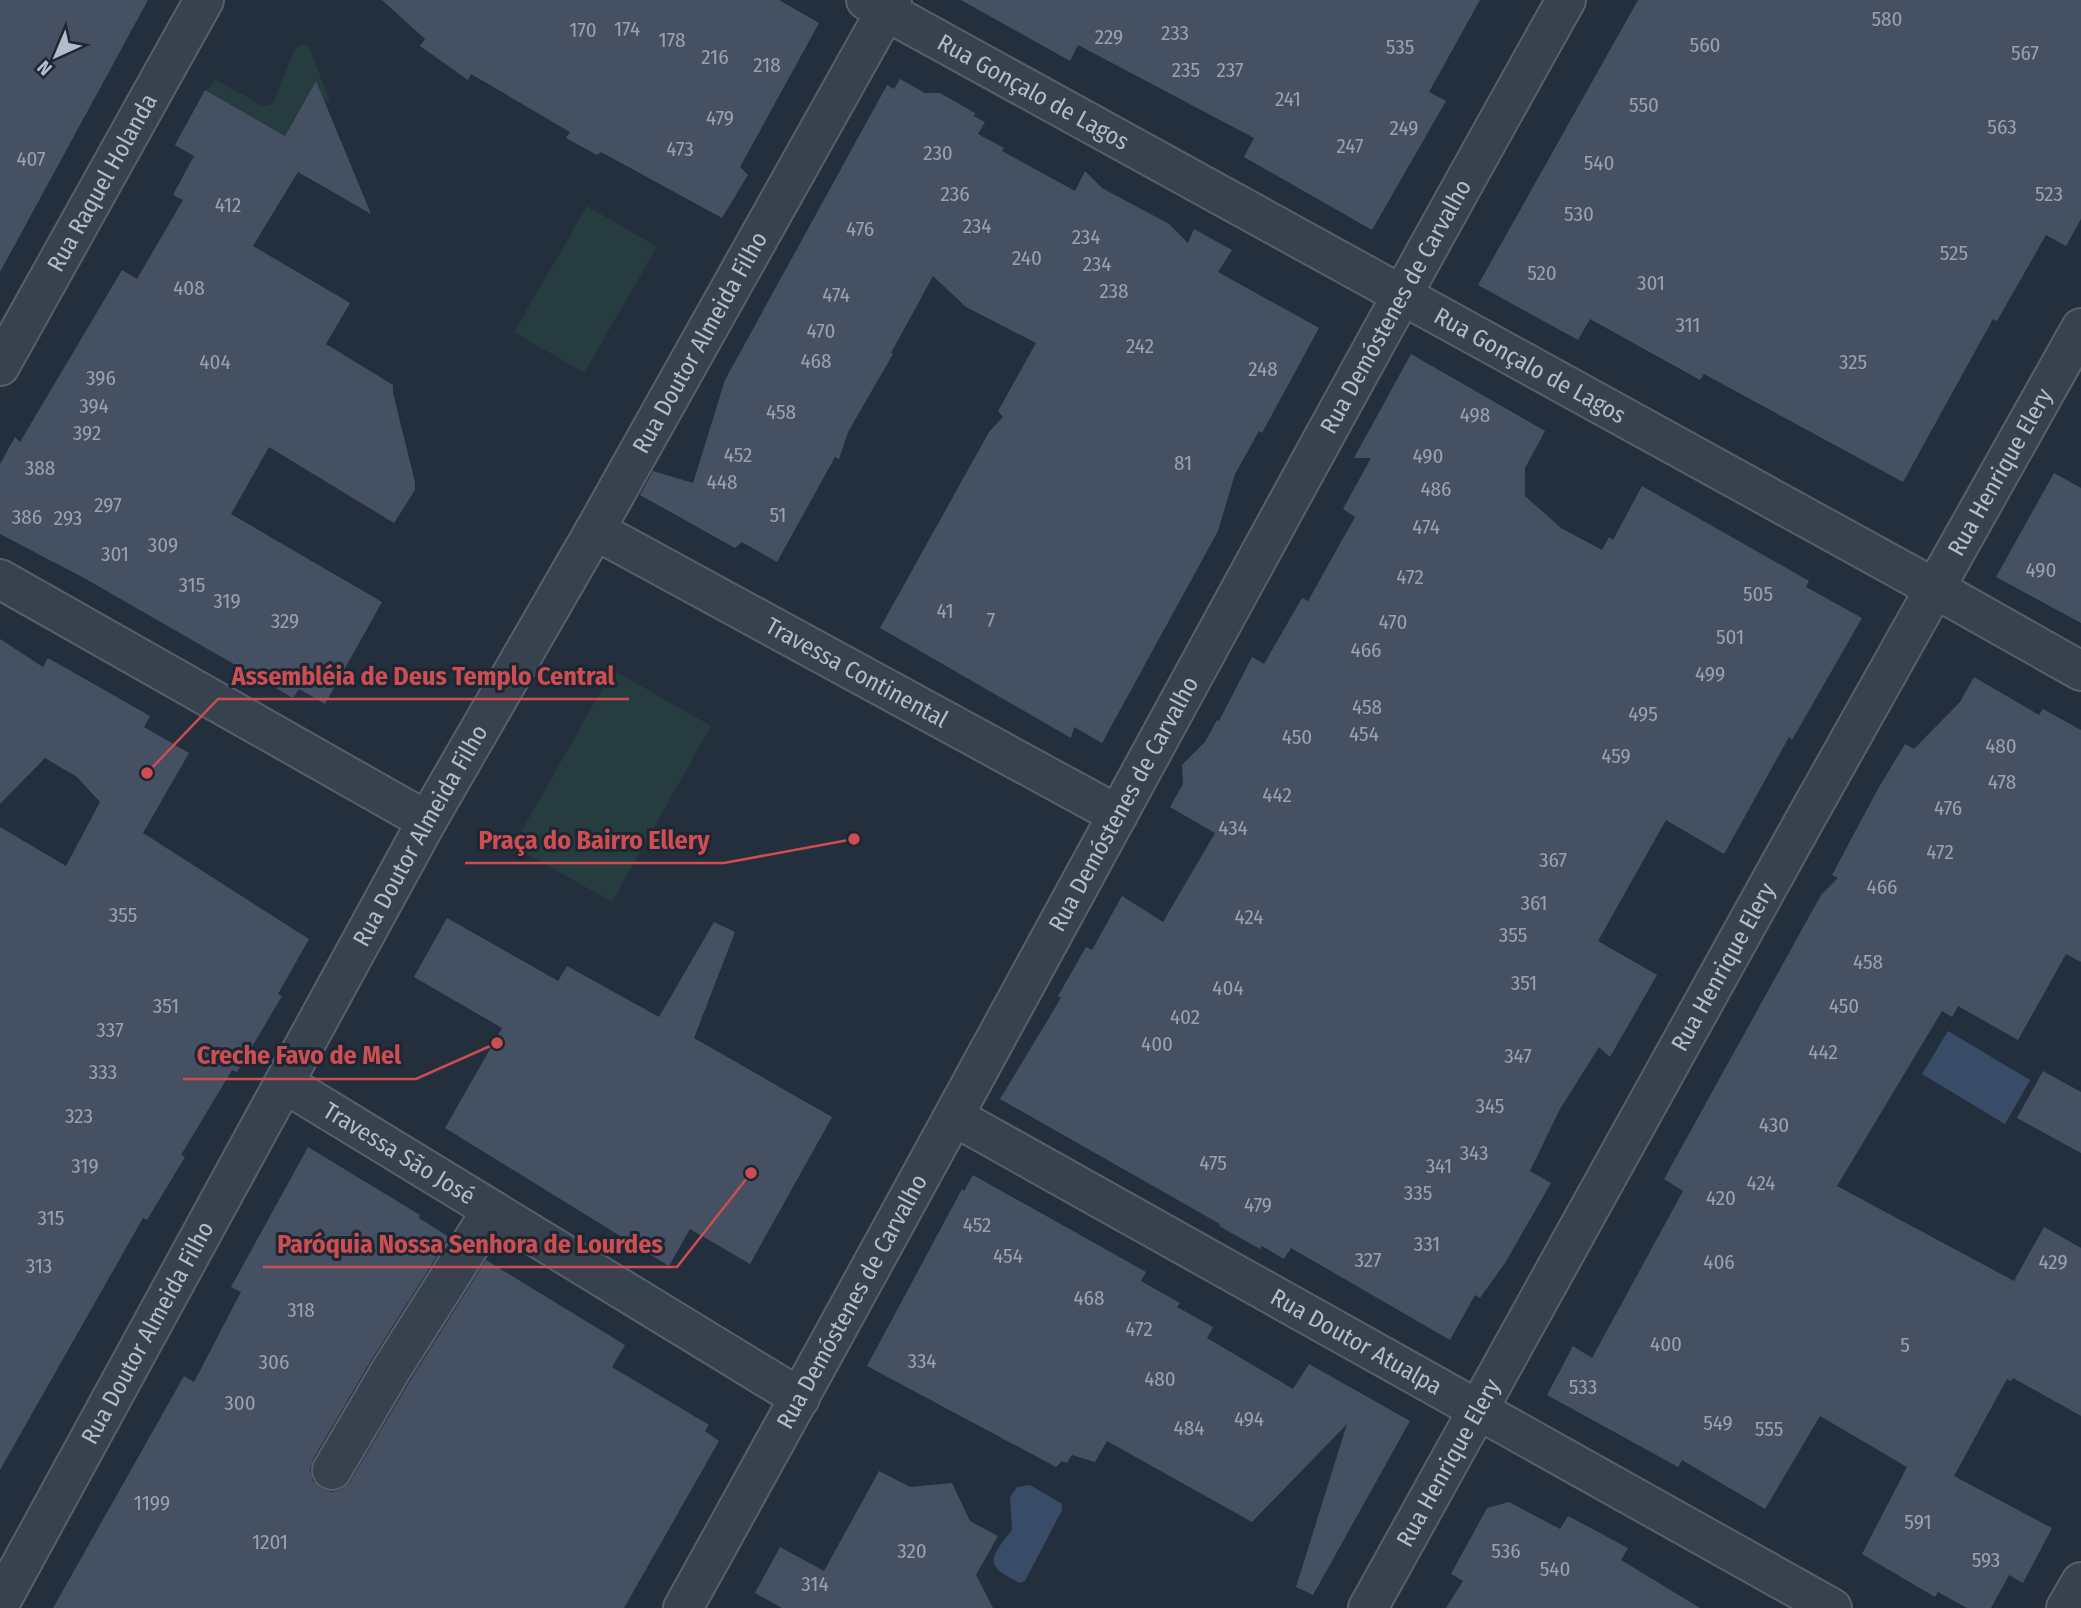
<svg xmlns="http://www.w3.org/2000/svg" width="2081" height="1608" viewBox="0 0 2081 1608" font-family="'Fira Sans Condensed',sans-serif">
<style>
.green{fill:#263c3f}
.water{fill:#394c67}
.building{fill:#455162}
.lines{fill:none;stroke-linecap:round;stroke-linejoin:round}
.minor-casing{stroke:#565f6c;stroke-width:42}
.minor{stroke:#38414e;stroke-width:38}
.labels{text-anchor:middle;dominant-baseline:central;stroke-width:6;stroke-linejoin:round;paint-order:stroke}
.number-label{font-size:21px;fill:#98a1af}
.street-label{font-size:24px;fill:#b4bcc9;stroke:#1d2633}
.leader{fill:none;stroke:#ce4d50;stroke-width:2.5}
.callout-dot{fill:#ce4d50;stroke:#1d2633;stroke-width:2.5}
.callout-label{font-size:26px;text-anchor:middle;font-weight:bold;fill:#ce4d50;stroke:#1d2633;stroke-width:6;stroke-linejoin:round;paint-order:stroke}
</style>
<rect width="100%" height="100%" fill="#242f3e"/>
<path class="green" d="M 302,45 L 308,45 L 331,104 L 309,93 L 285,136 L 207,91 L 215,79 L 261,105 L 268,106 L 273,102 L 295,48 Z
M 587,206 L 657,247 L 584,373 L 514,332 Z
M 613,670 L 711,726 L 612,902 L 513,846 Z"/>
<path class="water" d="M 1948,1031 L 2030,1080 L 2005,1124 L 1922,1074 Z
M 1030,1485 L 1062,1504 L 1062,1510 L 1025,1581 L 1020,1583 C 982,1565 990,1558 1012,1530 L 1010,1497 L 1017,1487 Z"/>
<path class="building" d="M 0,0 L 148,0 L 0,272 Z
M 382,0 L 779,0 L 819,23 L 740,167 L 748,175 L 722,218 L 601,152 L 597,155 L 566,138 L 570,132 L 471,74 L 468,80 L 420,46 L 425,39 Z
M 961,0 L 1480,0 L 1429,92 L 1446,101 L 1372,230 L 1244,157 L 1254,138 L 1078,45 L 1070,61 Z
M 1638,0 L 2081,0 L 2081,219 L 2066,246 L 2046,235 L 1997,321 L 1993,319 L 1903,482 L 1704,374 L 1700,380 L 1590,319 L 1578,340 L 1478,285 Z
M 900,79 L 925,93 L 940,93 L 975,113 L 974,116 L 985,122 L 978,134 L 1004,148 L 1002,151 L 1075,191 L 1085,171 L 1102,188 L 1169,224 L 1188,243 L 1194,229 L 1232,250 L 1218,272 L 1319,328 L 1262,433 L 1259,431 L 1235,474 L 1218,531 L 1102,743 L 1074,727 L 1071,738 L 880,628 L 989,432 L 1003,417 L 998,411 L 1036,343 L 966,307 L 933,276 L 891,353 L 893,354 L 848,432 L 839,459 L 835,457 L 777,562 L 742,542 L 735,548 L 640,495 L 653,471 L 693,483 L 725,380 L 887,85 L 894,89 Z
M 316,81 L 371,214 L 298,172 L 253,246 L 350,303 L 326,344 L 393,385 L 393,393 L 415,482 L 415,490 L 394,523 L 269,447 L 231,514 L 382,602 L 325,704 L 299,689 L 293,698 L 84,578 L 0,534 L 0,464 L 15,437 L 20,442 L 122,270 L 137,279 L 183,200 L 173,195 L 194,156 L 175,145 L 205,90 L 285,136 Z
M 1411,354 L 1545,431 L 1525,468 L 1525,496 L 1561,528 L 1602,550 L 1609,537 L 1613,540 L 1642,486 L 1809,581 L 1806,587 L 1862,618 L 1792,740 L 1789,737 L 1724,854 L 1666,820 L 1598,941 L 1657,975 L 1610,1057 L 1599,1047 L 1560,1109 L 1530,1171 L 1551,1183 L 1505,1263 L 1480,1298 L 1475,1295 L 1450,1340 L 1291,1248 L 1284,1259 L 1262,1246 L 1260,1249 L 1219,1226 L 1220,1224 L 1000,1099 L 1061,998 L 1058,996 L 1086,947 L 1092,950 L 1122,896 L 1163,922 L 1215,833 L 1170,807 L 1183,784 L 1182,765 L 1205,742 L 1217,720 L 1219,721 L 1252,657 L 1264,664 L 1302,598 L 1308,601 L 1355,517 L 1343,509 L 1371,458 L 1354,458 Z
M 2054,473 L 2081,488 L 2081,623 L 1996,577 Z
M 0,639 L 43,667 L 48,658 L 150,716 L 144,727 L 189,753 L 143,833 L 309,939 L 278,994 L 282,996 L 237,1072 L 232,1070 L 181,1155 L 185,1157 L 147,1220 L 143,1218 L 0,1470 L 0,827 L 66,866 L 100,802 L 77,777 L 45,758 L 0,804 Z
M 1974,677 L 2039,715 L 2043,709 L 2081,730 L 2081,962 L 2066,954 L 2018,1040 L 1958,1006 L 1952,1017 L 1942,1011 L 1837,1186 L 2014,1281 L 2044,1227 L 2081,1248 L 2081,1416 L 2013,1378 L 2011,1381 L 2007,1379 L 1954,1476 L 2052,1528 L 2023,1583 L 2009,1575 L 1991,1608 L 1967,1608 L 1938,1592 L 1935,1597 L 1862,1554 L 1907,1467 L 1820,1416 L 1765,1509 L 1682,1460 L 1678,1467 L 1547,1395 L 1573,1346 L 1592,1358 L 1683,1191 L 1664,1179 L 1821,895 L 1838,878 L 1832,875 L 1879,787 L 1905,744 L 1914,749 L 1960,702 Z
M 447,918 L 558,981 L 567,966 L 659,1017 L 714,922 L 735,932 L 694,1038 L 832,1117 L 750,1264 L 690,1229 L 669,1266 L 445,1128 L 502,1028 L 414,977 Z
M 2043,1071 L 2081,1092 L 2081,1153 L 2017,1118 Z
M 308,1147 L 420,1215 L 419,1218 L 449,1237 L 372,1359 L 313,1459 L 310,1470 L 313,1481 L 322,1489 L 332,1492 L 342,1489 L 350,1482 L 410,1381 L 486,1260 L 625,1345 L 612,1367 L 709,1425 L 705,1431 L 719,1441 L 624,1608 L 53,1608 L 184,1376 L 194,1382 L 241,1292 L 231,1287 Z
M 973,1175 L 1146,1272 L 1141,1281 L 1180,1303 L 1177,1307 L 1213,1327 L 1207,1338 L 1293,1389 L 1309,1364 L 1410,1421 L 1313,1595 L 1296,1587 L 1347,1424 L 1252,1522 L 1107,1441 L 1095,1462 L 1072,1455 L 1067,1463 L 1062,1461 L 1056,1467 L 867,1366 L 962,1189 L 964,1191 Z
M 879,1471 L 910,1487 L 952,1483 L 970,1521 L 998,1536 L 976,1575 L 993,1608 L 782,1608 L 755,1593 L 780,1547 L 824,1571 Z
M 1509,1502 L 1560,1529 L 1568,1516 L 1628,1548 L 1621,1560 L 1700,1608 L 1446,1608 L 1463,1581 L 1451,1574 L 1487,1508 Z"/>
<g class="lines">
<g class="minor-casing">
<g id="minor">
<path id="s1" d="M 866,0 L 1934,588 L 2081,671"/>
<path id="s2" d="M 0,366 L 204,0"/>
<path id="s3" d="M 595,530 L 1118,815"/>
<path d="M 0,579 L 427,821"/>
<path id="s4" d="M 284,1083 L 800,1398"/>
<path id="s5" d="M 955,1117 L 1832,1608"/>
<path d="M 332,1470 L 391,1370 L 492,1210"/>
<path id="s6" d="M 0,1603 L 427,821 L 595,530 L 892,0"/>
<path id="s7" d="M 683,1608 C 980,1074 1267,533 1566,0"/>
<path id="s8" d="M 1368,1608 L 1802,825 L 2081,328"/>
<path d="M 2066,1608 L 2081,1582"/>
</g>
</g>
<use href="#minor" class="minor"/>
</g>
<g class="labels">
<g class="number-label">
<text x="1887" y="19">580</text>
<text x="627" y="29">174</text>
<text x="583" y="30">170</text>
<text x="1175" y="33">233</text>
<text x="1109" y="37">229</text>
<text x="672" y="40">178</text>
<text x="1705" y="45">560</text>
<text x="1400" y="47">535</text>
<text x="2025" y="53">567</text>
<text x="715" y="57">216</text>
<text x="767" y="65">218</text>
<text x="1186" y="70">235</text>
<text x="1230" y="70">237</text>
<text x="1288" y="99">241</text>
<text x="1644" y="105">550</text>
<text x="720" y="118">479</text>
<text x="2002" y="127">563</text>
<text x="1404" y="128">249</text>
<text x="1350" y="146">247</text>
<text x="680" y="149">473</text>
<text x="938" y="153">230</text>
<text x="31" y="159">407</text>
<text x="1599" y="163">540</text>
<text x="955" y="194">236</text>
<text x="2049" y="194">523</text>
<text x="228" y="205">412</text>
<text x="1579" y="214">530</text>
<text x="977" y="226">234</text>
<text x="860" y="229">476</text>
<text x="1086" y="237">234</text>
<text x="1954" y="253">525</text>
<text x="1027" y="258">240</text>
<text x="1097" y="264">234</text>
<text x="1542" y="273">520</text>
<text x="1651" y="283">301</text>
<text x="189" y="288">408</text>
<text x="1114" y="291">238</text>
<text x="836" y="295">474</text>
<text x="1688" y="325">311</text>
<text x="821" y="331">470</text>
<text x="1140" y="346">242</text>
<text x="816" y="361">468</text>
<text x="215" y="362">404</text>
<text x="1853" y="362">325</text>
<text x="1263" y="369">248</text>
<text x="101" y="378">396</text>
<text x="94" y="406">394</text>
<text x="781" y="412">458</text>
<text x="1475" y="415">498</text>
<text x="87" y="433">392</text>
<text x="738" y="455">452</text>
<text x="1428" y="456">490</text>
<text x="1183" y="463">81</text>
<text x="40" y="468">388</text>
<text x="722" y="482">448</text>
<text x="1436" y="489">486</text>
<text x="108" y="505">297</text>
<text x="778" y="515">51</text>
<text x="27" y="517">386</text>
<text x="68" y="518">293</text>
<text x="1426" y="527">474</text>
<text x="163" y="545">309</text>
<text x="115" y="554">301</text>
<text x="2041" y="570">490</text>
<text x="1410" y="577">472</text>
<text x="192" y="585">315</text>
<text x="1758" y="594">505</text>
<text x="227" y="601">319</text>
<text x="945" y="611">41</text>
<text x="991" y="620">7</text>
<text x="285" y="621">329</text>
<text x="1393" y="622">470</text>
<text x="1730" y="637">501</text>
<text x="1366" y="650">466</text>
<text x="1710" y="674">499</text>
<text x="1367" y="707">458</text>
<text x="1643" y="714">495</text>
<text x="1364" y="734">454</text>
<text x="1297" y="737">450</text>
<text x="2001" y="746">480</text>
<text x="1616" y="756">459</text>
<text x="2002" y="782">478</text>
<text x="1277" y="795">442</text>
<text x="1948" y="808">476</text>
<text x="1233" y="828">434</text>
<text x="1940" y="852">472</text>
<text x="1553" y="860">367</text>
<text x="1882" y="887">466</text>
<text x="1534" y="903">361</text>
<text x="123" y="915">355</text>
<text x="1249" y="917">424</text>
<text x="1513" y="935">355</text>
<text x="1868" y="962">458</text>
<text x="1524" y="983">351</text>
<text x="1228" y="988">404</text>
<text x="166" y="1006">351</text>
<text x="1844" y="1006">450</text>
<text x="1185" y="1017">402</text>
<text x="110" y="1030">337</text>
<text x="1157" y="1044">400</text>
<text x="1823" y="1052">442</text>
<text x="1518" y="1056">347</text>
<text x="103" y="1072">333</text>
<text x="1490" y="1106">345</text>
<text x="79" y="1116">323</text>
<text x="1774" y="1125">430</text>
<text x="1474" y="1153">343</text>
<text x="1213" y="1163">475</text>
<text x="85" y="1166">319</text>
<text x="1439" y="1166">341</text>
<text x="1761" y="1183">424</text>
<text x="1418" y="1193">335</text>
<text x="1721" y="1198">420</text>
<text x="1258" y="1205">479</text>
<text x="51" y="1218">315</text>
<text x="977" y="1225">452</text>
<text x="1427" y="1244">331</text>
<text x="1008" y="1256">454</text>
<text x="1368" y="1260">327</text>
<text x="1719" y="1262">406</text>
<text x="2053" y="1262">429</text>
<text x="39" y="1266">313</text>
<text x="1089" y="1298">468</text>
<text x="301" y="1310">318</text>
<text x="1139" y="1329">472</text>
<text x="1666" y="1344">400</text>
<text x="1905" y="1345">5</text>
<text x="922" y="1361">334</text>
<text x="274" y="1362">306</text>
<text x="1160" y="1379">480</text>
<text x="1583" y="1387">533</text>
<text x="240" y="1403">300</text>
<text x="1249" y="1419">494</text>
<text x="1718" y="1423">549</text>
<text x="1189" y="1428">484</text>
<text x="1769" y="1429">555</text>
<text x="152" y="1503">1199</text>
<text x="1918" y="1522">591</text>
<text x="270" y="1542">1201</text>
<text x="912" y="1551">320</text>
<text x="1506" y="1551">536</text>
<text x="1986" y="1560">593</text>
<text x="1555" y="1569">540</text>
<text x="815" y="1584">314</text>
</g>
<g class="street-label">
<text stroke="none"><textPath href="#s1" startOffset="191">Rua Gonçalo de Lagos</textPath></text>
<text stroke="none"><textPath href="#s2" startOffset="210">Rua Raquel Holanda</textPath></text>
<text stroke="none"><textPath href="#s7" startOffset="1484">Rua Demóstenes de Carvalho</textPath></text>
<text stroke="none"><textPath href="#s6" startOffset="1442">Rua Doutor Almeida Filho</textPath></text>
<text stroke="none"><textPath href="#s1" startOffset="758">Rua Gonçalo de Lagos</textPath></text>
<text stroke="none"><textPath href="#s8" startOffset="1300">Rua Henrique Elery</textPath></text>
<text stroke="none"><textPath href="#s3" startOffset="298">Travessa Continental</textPath></text>
<text stroke="none"><textPath href="#s7" startOffset="917">Rua Demóstenes de Carvalho</textPath></text>
<text stroke="none"><textPath href="#s6" startOffset="875">Rua Doutor Almeida Filho</textPath></text>
<text stroke="none"><textPath href="#s8" startOffset="733">Rua Henrique Elery</textPath></text>
<text stroke="none"><textPath href="#s4" startOffset="135">Travessa São José</textPath></text>
<text stroke="none"><textPath href="#s7" startOffset="350">Rua Demóstenes de Carvalho</textPath></text>
<text stroke="none"><textPath href="#s6" startOffset="308">Rua Doutor Almeida Filho</textPath></text>
<text stroke="none"><textPath href="#s5" startOffset="460">Rua Doutor Atualpa</textPath></text>
<text stroke="none"><textPath href="#s8" startOffset="166">Rua Henrique Elery</textPath></text>
</g>
</g>
<path class="leader" d="M147 773L218 699H629M854 839L724 863H465M497 1043L416 1079H183M751 1173L677 1267H263"/>
<g class="callout-dot">
<circle cx="147" cy="773" r="7"/>
<circle cx="854" cy="839" r="7"/>
<circle cx="497" cy="1043" r="7"/>
<circle cx="751" cy="1173" r="7"/>
</g>
<g class="callout-label">
<text x="423" y="685">Assembléia de Deus Templo Central</text>
<text x="594" y="849">Praça do Bairro Ellery</text>
<text x="299" y="1064">Creche Favo de Mel</text>
<text x="470" y="1253">Paróquia Nossa Senhora de Lourdes</text>
</g>
<g transform="translate(56 56) rotate(224)" stroke="#1d2633" stroke-width="5" paint-order="stroke">
<path d="M0-5L12 26L0 18L-12 26Z" fill="#b4bcc9"/>
<text y="-10" font-size="19" font-weight="bold" text-anchor="middle" fill="#b4bcc9">N</text>
</g>
</svg>
